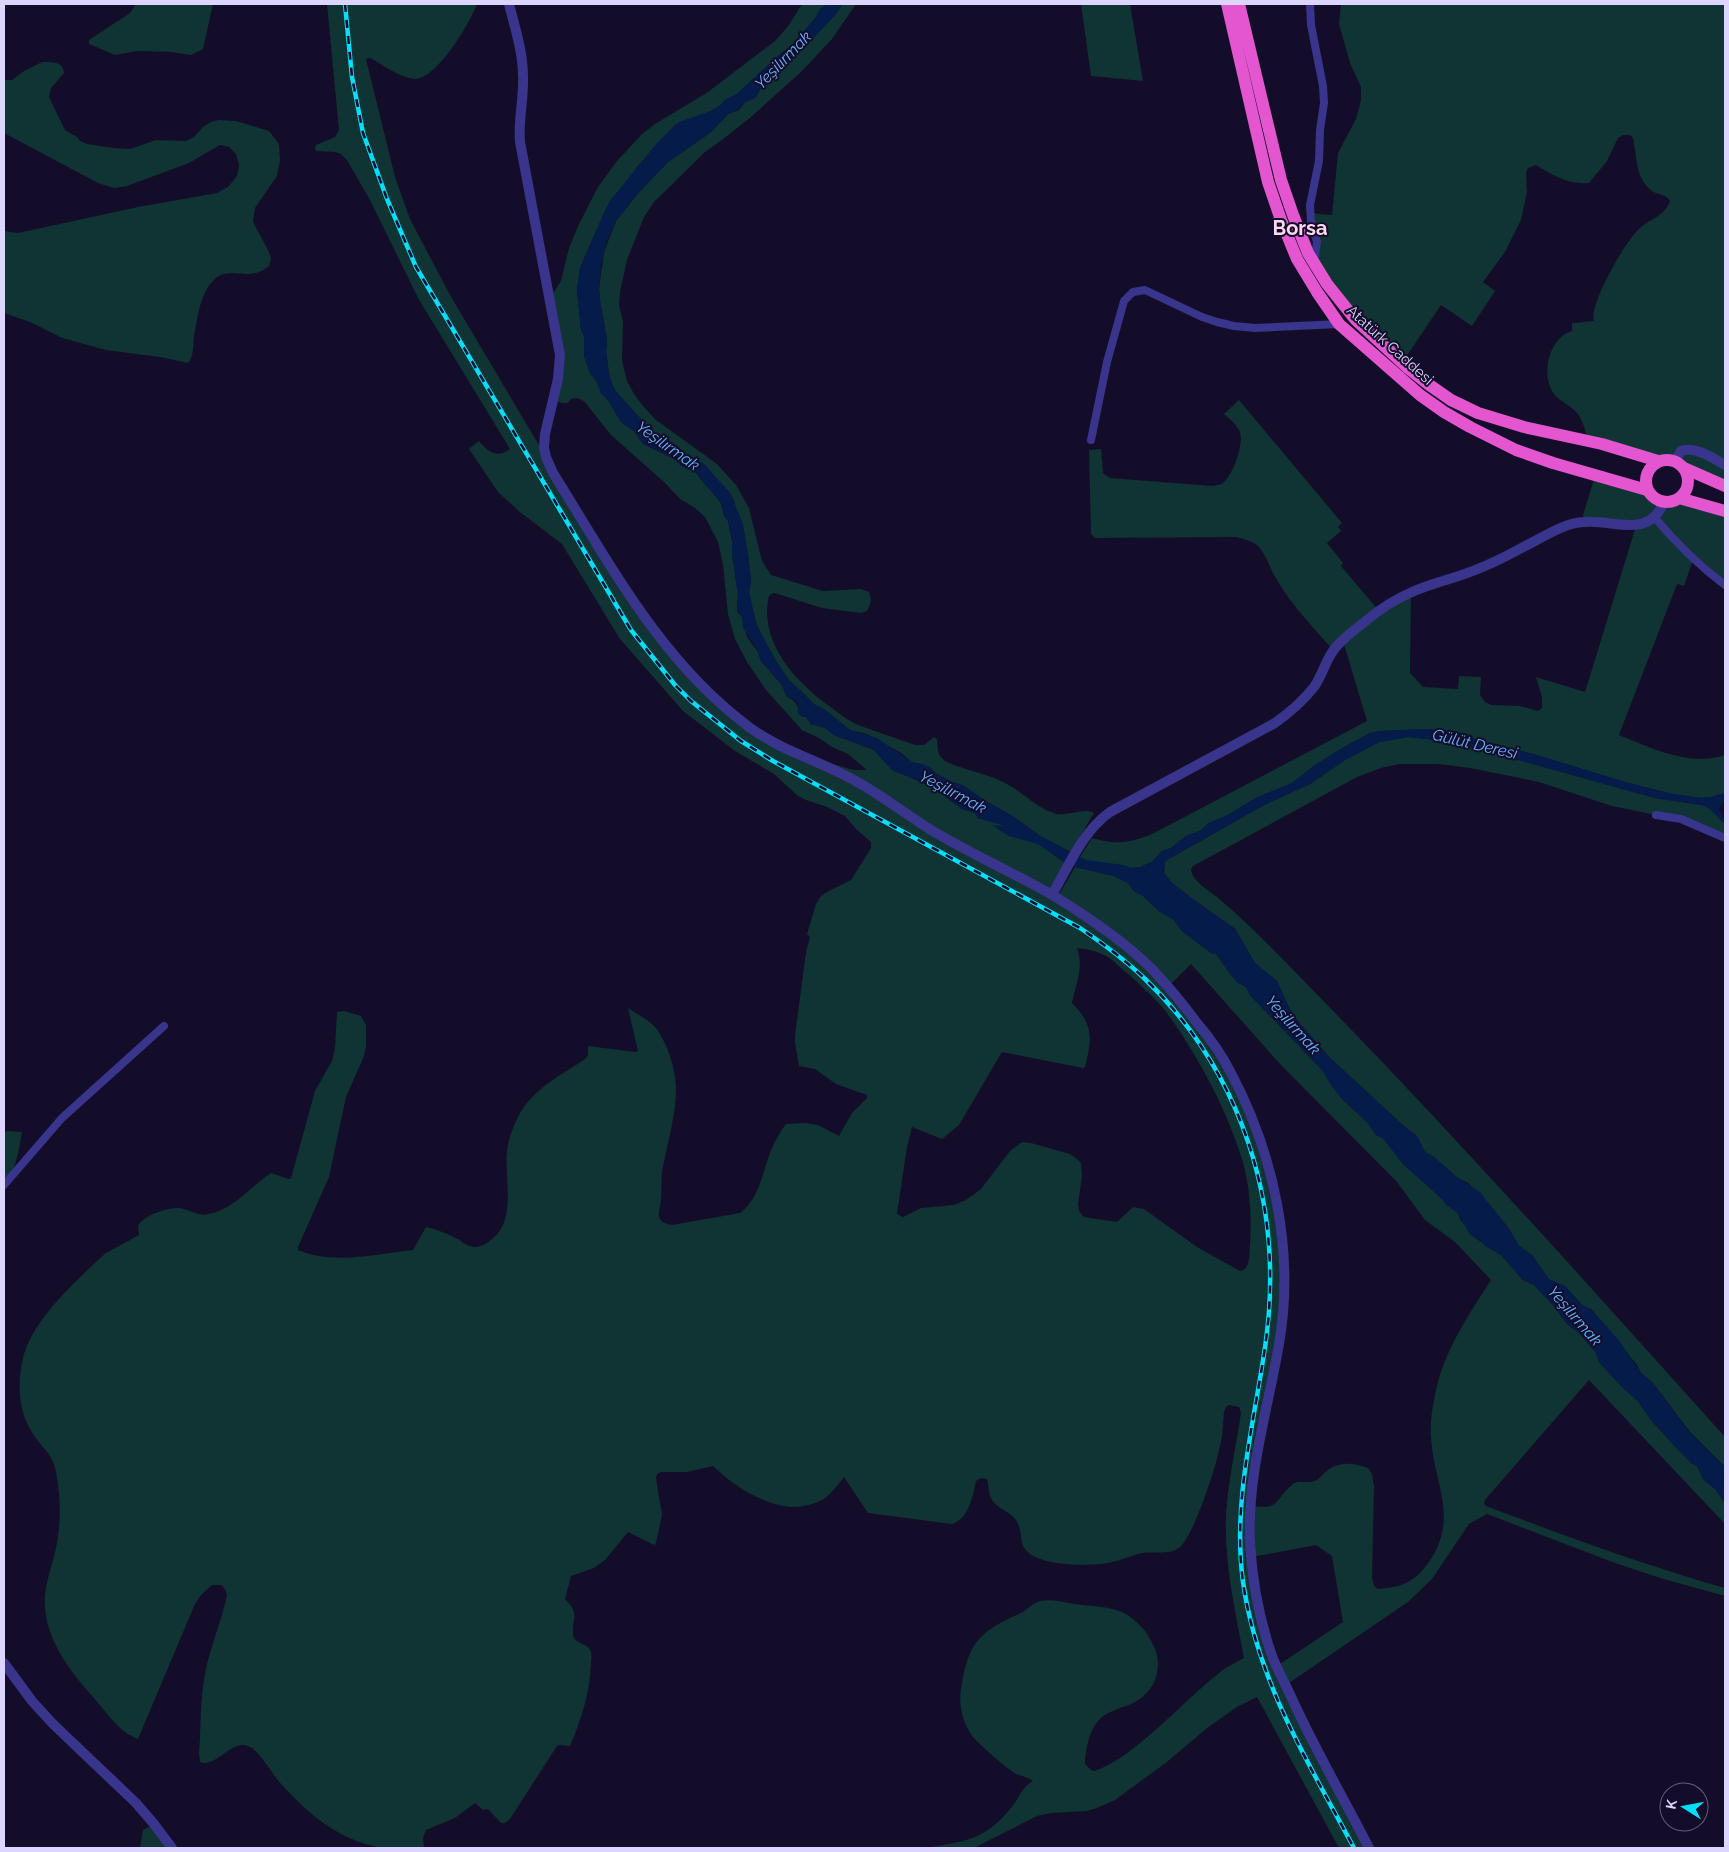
<svg xmlns="http://www.w3.org/2000/svg" width="1729" height="1852" viewBox="0 0 1729 1852" font-family="Raleway,sans-serif">
<style>
.green{fill:#103333;fill-rule:evenodd}
.water{fill:#051c4a}
.lines{fill:none;stroke-linecap:round;stroke-linejoin:round}
.minor{stroke:#39348c;stroke-width:8}
.tertiary{stroke:#39348c;stroke-width:10}
.trunk{stroke:#e356cf;stroke-width:12}
.rail-casing{stroke:#01deff;stroke-width:4.5}
.rail{stroke:#130d29;stroke-width:2.5;stroke-dasharray:8;stroke-linecap:butt}
.labels{text-anchor:middle;dominant-baseline:central;stroke-width:4;stroke-linejoin:round;paint-order:stroke}
.street-label{font-size:15px;fill:#dbd5ff;stroke:#130d29}
.water-label{font-size:16px;font-style:italic;fill:#63b2ff;stroke:#130d29}
.district-label{font-size:20px;font-weight:bold;fill:#ffd7ef;stroke:#130d29}
</style>
<rect width="100%" height="100%" fill="#130d29"/>
<path class="green" d="M 136,4 L 213,4 L 203,49 L 191,55 L 171,52 L 137,51 L 115,55 L 89,44 L 89,40 L 130,13 Z
M 327,4 L 477,4 C 470,23 437,79 415,79 C 400,78 383,65 370,58 L 366,59 L 395,177 L 410,219 L 450,295 L 546,457 L 670,650 L 751,729 L 819,760 L 854,770 L 867,770 L 848,754 L 832,747 L 819,738 L 802,730 L 766,690 L 747,662 L 735,639 L 728,614 L 723,565 L 718,542 L 705,517 L 695,508 L 680,499 L 664,482 L 611,435 L 584,401 L 577,398 L 571,399 L 568,403 L 562,403 L 553,400 L 558,379 L 550,298 L 561,281 L 569,248 L 579,224 L 598,187 L 617,161 L 642,134 L 655,124 L 708,92 L 775,41 L 789,25 L 802,4 L 828,4 L 820,9 L 816,17 L 794,43 L 779,55 L 737,94 L 725,100 L 721,105 L 711,111 L 675,125 L 637,167 L 628,181 L 610,201 L 605,211 L 580,268 L 577,290 L 581,330 L 584,336 L 584,356 L 590,373 L 597,382 L 601,393 L 608,400 L 621,422 L 634,431 L 643,444 L 676,460 L 680,465 L 695,472 L 721,503 L 724,516 L 728,521 L 732,541 L 732,554 L 738,594 L 737,611 L 742,617 L 747,637 L 758,652 L 761,661 L 782,685 L 787,697 C 798,702 797,706 801,716 L 806,717 L 811,724 L 825,728 L 834,735 L 874,750 L 892,770 L 921,782 L 939,792 L 962,809 L 975,813 L 978,818 L 1010,827 L 995,826 C 1006,837 1017,836 1031,840 C 1044,844 1053,857 1065,862 L 1057,898 L 1075,867 L 1114,876 L 1128,883 L 1134,891 L 1143,896 L 1159,911 L 1174,920 L 1182,931 L 1211,953 L 1216,954 L 1228,971 L 1237,982 L 1246,987 L 1250,995 L 1323,1071 L 1332,1086 L 1342,1099 L 1368,1123 L 1376,1135 L 1383,1138 L 1403,1164 L 1458,1213 L 1460,1219 L 1474,1237 L 1501,1255 L 1523,1280 L 1534,1285 L 1553,1305 L 1567,1324 L 1579,1333 L 1596,1353 L 1599,1362 L 1623,1388 L 1637,1400 L 1652,1421 L 1671,1442 L 1691,1463 L 1697,1466 L 1703,1479 L 1716,1490 L 1725,1503 L 1725,1524 L 1589,1380 L 1485,1500 L 1484,1504 L 1486,1506 C 1565,1536 1644,1565 1725,1588 L 1725,1596 L 1660,1578 L 1615,1563 L 1487,1514 L 1469,1524 L 1432,1579 L 1408,1602 L 1286,1685 L 1369,1848 L 1339,1848 L 1257,1697 L 1237,1707 L 1207,1728 L 1167,1762 L 1134,1786 L 1115,1800 L 1097,1808 L 1087,1811 L 1051,1813 L 1037,1816 L 974,1848 L 925,1848 C 965,1841 984,1841 1011,1808 C 1020,1797 1021,1788 1033,1781 C 1029,1778 1022,1776 1016,1774 C 1005,1767 982,1747 973,1737 C 961,1720 958,1703 962,1683 C 969,1640 983,1630 1021,1613 C 1028,1609 1033,1603 1040,1601 C 1051,1599 1064,1602 1074,1604 C 1106,1608 1124,1605 1145,1631 C 1150,1638 1155,1647 1157,1655 C 1161,1677 1151,1695 1131,1704 C 1119,1709 1107,1711 1098,1721 C 1089,1731 1085,1752 1085,1764 L 1091,1770 L 1095,1771 C 1136,1756 1182,1702 1218,1674 C 1225,1667 1235,1663 1244,1658 C 1235,1610 1224,1563 1226,1515 C 1228,1481 1236,1447 1241,1413 L 1239,1407 L 1229,1405 L 1226,1407 L 1224,1412 C 1223,1423 1223,1435 1220,1446 C 1216,1467 1194,1536 1179,1548 C 1167,1556 1151,1550 1138,1554 C 1128,1557 1118,1561 1108,1563 C 1088,1566 1038,1567 1025,1549 C 1019,1541 1023,1530 1016,1520 C 1010,1511 995,1508 991,1498 C 988,1492 989,1485 987,1479 L 981,1478 L 976,1481 C 973,1495 969,1519 952,1524 L 868,1513 L 844,1477 C 837,1486 830,1496 820,1501 C 783,1519 739,1491 713,1466 L 687,1472 L 661,1472 L 657,1474 L 656,1478 L 662,1515 L 656,1543 L 654,1545 L 628,1532 L 605,1560 L 594,1568 L 571,1576 L 565,1599 C 580,1614 572,1617 573,1634 C 573,1644 589,1643 591,1652 C 592,1655 591,1661 591,1664 C 590,1693 581,1720 570,1746 L 559,1745 L 557,1746 L 510,1819 L 505,1823 L 501,1823 L 488,1809 L 483,1810 L 475,1803 L 455,1818 L 426,1830 L 423,1838 L 424,1848 C 411,1848 398,1849 386,1848 C 343,1844 308,1814 281,1784 C 273,1775 260,1753 252,1748 C 233,1735 217,1769 200,1762 L 199,1753 C 201,1729 200,1704 204,1680 C 208,1651 221,1624 227,1595 L 225,1589 L 221,1585 L 212,1585 L 201,1595 L 195,1604 L 138,1739 C 120,1733 106,1712 94,1698 C 69,1670 42,1636 45,1595 C 47,1575 56,1556 58,1536 C 61,1515 60,1493 56,1472 C 53,1454 42,1448 33,1434 C 18,1411 17,1384 23,1358 C 32,1321 72,1285 98,1260 L 106,1253 L 139,1235 L 138,1226 C 142,1216 168,1207 179,1208 C 189,1209 199,1217 209,1214 C 234,1209 251,1186 271,1173 L 289,1179 L 291,1178 L 315,1091 L 332,1061 L 335,1048 L 337,1012 L 344,1011 L 361,1016 L 366,1025 L 366,1047 L 364,1056 L 346,1097 L 329,1177 L 298,1247 L 298,1250 C 333,1265 376,1254 413,1250 L 426,1227 C 436,1229 448,1234 458,1239 C 464,1243 468,1247 475,1247 C 482,1247 487,1243 492,1239 C 517,1220 504,1178 507,1152 C 508,1139 513,1127 519,1115 C 534,1088 560,1076 585,1059 L 588,1055 L 588,1046 L 635,1052 L 638,1051 L 628,1008 C 639,1016 653,1021 660,1034 C 669,1049 676,1071 676,1089 C 676,1117 667,1144 662,1172 C 661,1181 662,1190 661,1199 C 661,1204 658,1212 659,1217 C 661,1223 667,1224 672,1225 L 740,1213 C 760,1199 763,1169 772,1148 C 776,1140 780,1131 786,1124 L 805,1123 L 818,1125 L 839,1136 L 852,1113 L 867,1098 L 867,1095 L 836,1084 L 815,1069 L 799,1066 L 795,1043 L 795,1035 L 806,952 L 810,937 L 807,934 L 816,904 L 821,896 L 827,892 L 851,880 L 871,848 L 871,842 L 856,829 L 845,816 L 827,807 L 806,800 L 798,796 L 774,774 L 735,751 L 683,711 L 620,639 L 562,544 L 520,512 L 498,492 L 469,449 L 479,441 C 488,452 497,459 510,449 L 418,298 L 370,200 L 347,160 L 341,154 L 335,152 L 316,151 L 315,148 L 316,145 L 335,137 L 339,130 ZM 1077,948 C 1088,949 1096,951 1106,956 C 1114,960 1120,968 1127,973 C 1140,985 1156,999 1167,1013 C 1198,1056 1226,1108 1242,1159 C 1250,1186 1252,1217 1250,1245 C 1249,1254 1251,1269 1240,1271 L 1197,1247 L 1144,1209 L 1133,1207 L 1117,1222 L 1084,1217 L 1079,1211 L 1078,1205 L 1082,1175 L 1081,1163 L 1077,1159 L 1070,1154 L 1031,1143 L 1022,1142 L 1010,1151 L 981,1189 L 966,1200 L 954,1205 L 921,1208 L 903,1217 L 897,1214 L 907,1147 L 912,1127 L 942,1139 L 959,1125 L 1002,1052 L 1083,1068 L 1085,1067 C 1092,1039 1094,1025 1072,1003 C 1076,984 1084,966 1077,948 ZM 1191,964 L 1281,1065 L 1397,1182 L 1425,1220 L 1455,1242 L 1491,1280 C 1468,1316 1443,1352 1435,1395 C 1432,1409 1430,1423 1431,1437 C 1433,1483 1460,1517 1429,1562 C 1415,1582 1402,1587 1378,1589 L 1374,1586 L 1372,1578 L 1374,1486 L 1372,1474 L 1368,1468 C 1354,1463 1339,1461 1327,1471 C 1322,1474 1320,1479 1315,1481 C 1307,1484 1299,1479 1293,1484 C 1274,1499 1282,1510 1251,1506 L 1284,1302 L 1271,1175 L 1231,1072 L 1168,987 ZM 1316,1545 L 1332,1556 L 1343,1622 L 1277,1666 L 1252,1557 Z
M 842,4 L 856,4 L 832,39 L 801,72 L 751,117 L 722,140 L 705,152 L 654,202 L 644,217 L 627,260 L 620,292 L 619,305 L 623,322 L 622,360 L 627,381 L 634,394 L 643,406 L 656,420 L 717,464 L 736,485 L 749,508 L 762,561 L 771,575 L 823,591 L 861,589 L 869,592 C 872,599 871,604 867,611 L 861,613 L 822,608 L 778,594 L 773,593 L 769,596 C 758,642 797,684 832,708 C 840,714 849,721 858,725 C 877,732 896,738 915,745 L 924,745 L 934,737 L 937,739 L 938,751 L 940,756 L 945,761 C 965,771 988,773 1007,784 C 1024,793 1037,809 1057,814 C 1069,816 1085,807 1094,813 L 1071,852 L 1040,836 L 1014,817 L 984,800 L 964,786 L 950,781 L 935,773 L 931,768 L 925,765 L 912,762 L 901,753 L 867,734 L 850,730 L 824,709 L 815,705 L 801,691 L 789,680 L 771,654 L 755,621 L 749,592 L 751,581 L 748,554 L 734,501 L 730,493 L 719,483 L 706,466 L 698,461 L 689,459 L 677,446 L 650,429 L 617,394 L 610,380 L 606,351 L 607,341 L 600,300 L 599,289 L 604,252 L 616,221 L 644,186 L 668,162 L 711,132 L 728,114 L 739,110 L 745,102 L 755,98 L 760,90 L 773,79 L 781,69 L 817,34 L 836,14 Z
M 1081,4 L 1130,4 L 1143,81 L 1091,76 Z
M 1341,4 L 1725,4 L 1725,486 L 1672,460 L 1663,460 L 1588,440 C 1585,429 1582,416 1573,409 C 1566,403 1556,399 1552,391 C 1541,372 1550,337 1572,331 L 1572,323 L 1594,321 C 1588,306 1626,240 1639,229 C 1648,220 1666,215 1670,201 C 1666,194 1658,195 1652,191 C 1635,178 1637,157 1633,138 L 1630,135 L 1623,135 L 1618,138 L 1607,161 L 1589,183 C 1569,185 1552,175 1536,165 L 1528,168 L 1526,173 L 1527,192 L 1521,220 L 1505,252 L 1483,282 L 1495,291 L 1472,326 L 1441,305 L 1402,363 L 1355,319 L 1314,263 L 1317,251 L 1310,213 L 1332,215 L 1338,153 L 1356,119 L 1361,100 L 1361,87 L 1350,63 L 1339,24 Z
M 42,62 C 52,62 63,61 64,73 L 51,88 L 49,97 L 65,130 L 77,137 L 80,141 L 87,144 L 113,148 L 130,149 L 156,140 L 186,141 L 194,137 L 203,127 L 211,122 L 219,120 L 236,121 L 269,131 L 279,144 L 280,160 L 277,176 L 255,208 L 253,222 L 268,250 L 271,258 L 269,266 C 248,284 228,263 212,282 C 200,295 197,320 194,337 C 193,345 194,357 188,363 L 160,357 L 106,350 L 62,338 L 30,322 L 4,313 L 4,231 L 18,233 L 138,207 L 217,193 L 229,186 L 237,176 L 239,165 L 236,154 L 229,147 L 220,145 L 189,163 L 127,186 L 114,188 L 98,183 L 4,133 L 4,80 L 12,80 L 24,71 Z
M 1239,400 L 1342,523 L 1338,527 L 1341,531 L 1327,543 L 1343,563 L 1341,566 L 1379,611 L 1411,592 L 1410,673 L 1423,687 L 1458,689 L 1459,676 L 1481,677 L 1480,695 L 1485,702 L 1491,705 L 1520,706 L 1538,711 L 1542,708 L 1542,697 L 1536,677 L 1585,692 L 1636,526 L 1585,522 L 1583,515 L 1595,476 L 1650,493 L 1660,501 L 1668,502 L 1676,500 L 1725,511 L 1725,585 L 1693,560 L 1684,586 L 1677,584 L 1619,735 C 1652,748 1689,767 1725,755 L 1725,793 L 1712,797 L 1701,798 L 1672,794 L 1625,782 L 1533,754 L 1475,739 L 1454,731 L 1428,729 L 1380,731 L 1370,733 L 1339,750 L 1315,765 L 1292,783 L 1256,798 L 1228,815 L 1209,823 L 1200,831 L 1186,836 L 1171,848 L 1162,851 L 1152,862 L 1140,867 L 1130,868 L 1122,865 L 1090,862 L 1080,857 L 1092,838 C 1115,845 1130,843 1152,834 L 1367,721 L 1343,641 L 1333,650 C 1314,628 1292,606 1277,580 C 1270,569 1267,556 1258,546 C 1252,541 1244,539 1236,537 L 1095,538 L 1091,534 L 1089,450 L 1101,449 L 1103,473 L 1110,478 L 1212,486 C 1216,485 1220,485 1223,483 C 1233,475 1244,444 1240,432 C 1237,425 1230,419 1224,414 Z
M 1408,737 L 1427,739 L 1490,752 L 1655,798 L 1702,805 L 1710,809 L 1725,824 L 1725,838 L 1704,828 L 1656,815 L 1612,806 L 1539,782 L 1470,768 L 1439,764 L 1399,764 L 1381,768 L 1357,777 L 1193,866 L 1191,869 C 1192,881 1208,890 1217,897 C 1248,923 1276,952 1304,981 C 1449,1129 1587,1283 1725,1437 L 1725,1467 L 1690,1432 L 1653,1383 L 1641,1373 L 1637,1365 L 1591,1309 L 1583,1306 L 1565,1286 L 1549,1280 L 1532,1255 L 1519,1246 L 1509,1229 L 1490,1205 L 1468,1183 L 1458,1178 L 1434,1157 L 1425,1152 L 1417,1136 L 1405,1127 L 1329,1057 L 1292,1014 L 1277,981 L 1255,963 L 1235,929 L 1190,897 L 1172,883 L 1164,874 L 1165,861 L 1266,804 L 1310,784 L 1345,760 L 1379,742 Z
M 7,1131 L 22,1132 C 19,1150 16,1171 4,1185 L 4,1133 Z
M 154,1824 L 172,1848 L 140,1848 L 143,1830 Z"/>
<path class="water" d="M 828,4 L 842,4 L 836,14 L 817,34 L 781,69 L 773,79 L 760,90 L 755,98 L 745,102 L 738,110 L 728,114 L 711,132 L 668,162 L 633,199 L 616,221 L 606,243 L 601,265 L 599,289 L 600,300 L 607,341 L 606,351 L 609,374 L 614,389 L 650,429 L 677,446 L 689,459 L 703,463 L 730,493 L 743,524 L 748,554 L 751,581 L 749,592 L 757,626 L 778,664 L 789,680 L 815,705 L 824,709 L 850,730 L 877,738 L 912,762 L 925,765 L 931,768 L 935,773 L 950,781 L 964,786 L 984,800 L 1014,817 L 1040,836 L 1086,860 L 1123,865 L 1130,868 L 1140,867 L 1152,862 L 1162,851 L 1171,848 L 1186,836 L 1200,831 L 1209,823 L 1228,815 L 1256,798 L 1292,783 L 1315,765 L 1339,750 L 1370,733 L 1380,731 L 1428,729 L 1454,731 L 1475,739 L 1533,754 L 1625,782 L 1672,794 L 1701,798 L 1712,797 L 1725,793 L 1725,801 L 1719,807 C 1720,814 1725,818 1725,824 L 1710,809 L 1702,805 L 1655,798 L 1490,752 L 1427,739 L 1408,737 L 1379,742 L 1345,760 L 1310,784 L 1266,804 L 1168,859 L 1165,862 L 1163,871 L 1172,883 L 1190,897 L 1235,929 L 1255,963 L 1277,981 L 1292,1014 L 1329,1057 L 1405,1127 L 1417,1136 L 1425,1152 L 1434,1157 L 1458,1178 L 1480,1192 L 1509,1229 L 1519,1246 L 1532,1255 L 1549,1279 L 1565,1286 L 1576,1299 L 1583,1306 L 1590,1309 L 1601,1320 L 1620,1342 L 1641,1373 L 1653,1383 L 1689,1432 L 1725,1467 L 1725,1503 L 1716,1490 L 1703,1479 L 1697,1466 L 1691,1463 L 1671,1442 L 1652,1421 L 1637,1400 L 1623,1388 L 1599,1362 L 1596,1353 L 1579,1333 L 1567,1324 L 1553,1305 L 1534,1285 L 1523,1280 L 1501,1255 L 1485,1246 L 1479,1239 L 1470,1235 L 1458,1213 L 1446,1205 L 1442,1199 L 1403,1164 L 1383,1138 L 1376,1135 L 1368,1123 L 1342,1099 L 1332,1086 L 1323,1071 L 1250,995 L 1246,987 L 1237,982 L 1228,971 L 1216,954 L 1211,953 L 1182,931 L 1174,920 L 1159,911 L 1143,896 L 1134,891 L 1128,883 L 1114,876 L 1075,867 L 1061,860 L 1038,844 L 1009,836 L 994,826 L 990,825 L 1006,826 L 978,818 L 975,813 L 962,809 L 939,792 L 921,782 L 892,770 L 874,750 L 834,735 L 825,728 L 811,724 L 806,717 L 798,714 L 798,704 L 795,700 L 787,697 L 782,685 L 761,661 L 758,651 L 743,628 L 742,617 L 737,609 L 738,594 L 732,554 L 732,541 L 728,521 L 724,516 L 721,503 L 695,472 L 680,465 L 676,460 L 643,444 L 634,431 L 621,422 L 608,400 L 601,393 L 597,382 L 590,373 L 584,356 L 584,336 L 581,330 L 577,290 L 580,268 L 605,211 L 610,201 L 657,143 L 679,122 L 711,111 L 721,105 L 725,100 L 737,94 L 779,55 L 794,43 L 816,17 L 820,9 Z"/>
<g class="lines">
<path class="minor" d="M 1310,4 L 1311,25 L 1323,86 L 1324,103 L 1320,130 L 1319,161 L 1310,205 L 1311,222 L 1317,242 L 1314,263
M 1091,440 L 1107,362 L 1124,301 L 1133,292 L 1145,290 L 1202,317 L 1217,322 L 1234,326 L 1255,328 L 1339,324
M 1654,517 C 1676,543 1698,565 1725,585
M 1656,815 L 1681,819 L 1725,838
M 4,1185 L 62,1118 L 164,1026"/>
<path class="tertiary" d="M 509,4 C 515,28 523,52 523,76 C 524,99 518,120 520,142 L 560,355 L 558,379 L 545,434 L 544,448 L 546,457 L 553,473 C 610,564 661,662 749,727 C 780,750 817,760 850,778 C 879,793 904,813 931,830 C 971,854 1014,873 1054,896 C 1088,917 1124,941 1152,969 C 1168,986 1183,1004 1197,1023 C 1210,1038 1222,1055 1231,1073 C 1274,1154 1295,1252 1279,1344 C 1268,1409 1247,1475 1250,1542 C 1252,1579 1259,1618 1271,1653 C 1277,1670 1286,1685 1293,1701 C 1316,1751 1344,1799 1369,1848
M 1675,461 L 1681,451 C 1696,446 1713,458 1725,465
M 1052,895 C 1068,867 1083,831 1110,812 L 1275,723 C 1289,713 1303,701 1314,687 C 1322,676 1325,662 1333,651 C 1341,639 1356,629 1367,620 C 1380,609 1396,599 1412,592 C 1434,582 1458,578 1480,568 C 1499,561 1517,550 1535,541 C 1550,533 1566,523 1584,522 C 1614,519 1648,540 1664,502
M 4,1663 L 32,1701 L 53,1724 L 136,1803 L 154,1824 L 172,1848"/>
<path class="trunk" d="M 1227,4 L 1268,182 L 1281,220 L 1297,259 L 1317,292 L 1339,324 L 1420,395 L 1444,412 L 1470,427 L 1516,450 L 1553,463 L 1647,490
M 1239,4 L 1281,180 L 1293,215 L 1308,253 L 1327,284 L 1355,319 L 1408,368 L 1428,384 L 1451,400 L 1478,413 L 1524,427 L 1602,444 L 1658,461
M1646 481a21 21 0 1 1 42 0a21 21 0 1 1-42 0Z
M 1684,468 L 1725,486
M 1679,498 L 1725,511"/>
<g class="rail-casing">
<path id="rail" d="M 345,4 L 352,77 L 363,133 L 387,199 L 416,267 L 631,630 L 675,685 L 691,701 L 741,741 L 773,761 L 1080,928 C 1102,943 1124,959 1144,978 C 1243,1073 1284,1206 1266,1340 C 1255,1421 1232,1500 1243,1582 C 1257,1681 1308,1762 1354,1848"/>
</g>
<use href="#rail" class="rail"/>
</g>
<g class="labels">
<g class="street-label">
<text transform="translate(1390 345) rotate(42)">Atatürk Caddesi</text>
</g>
<g class="water-label">
<text transform="translate(783 60) rotate(-46)">Yeşilırmak</text>
<text transform="translate(668 446) rotate(35)">Yeşilırmak</text>
<text transform="translate(1475 744) rotate(13)">Gülüt Deresi</text>
<text transform="translate(953 792) rotate(28)">Yeşilırmak</text>
<text transform="translate(1293 1025) rotate(48)">Yeşilırmak</text>
<text transform="translate(1575 1316) rotate(49)">Yeşilırmak</text>
</g>
<g class="district-label">
<text x="1300" y="228">Borsa</text>
</g>
</g>
<rect width="1729" height="1852" fill="none" stroke="#dbd5ff" stroke-width="10"/>
<g transform="translate(1684 1807) rotate(281)"><circle r="24" fill="#130d29" stroke="#635d7f"/>
<path d="M0-4L9 19L0 12L-9 19Z" fill="#01deff"/>
<text y="-8" font-size="14" font-weight="bold" text-anchor="middle" fill="#dbd5ff">K</text>
</g>
</svg>
